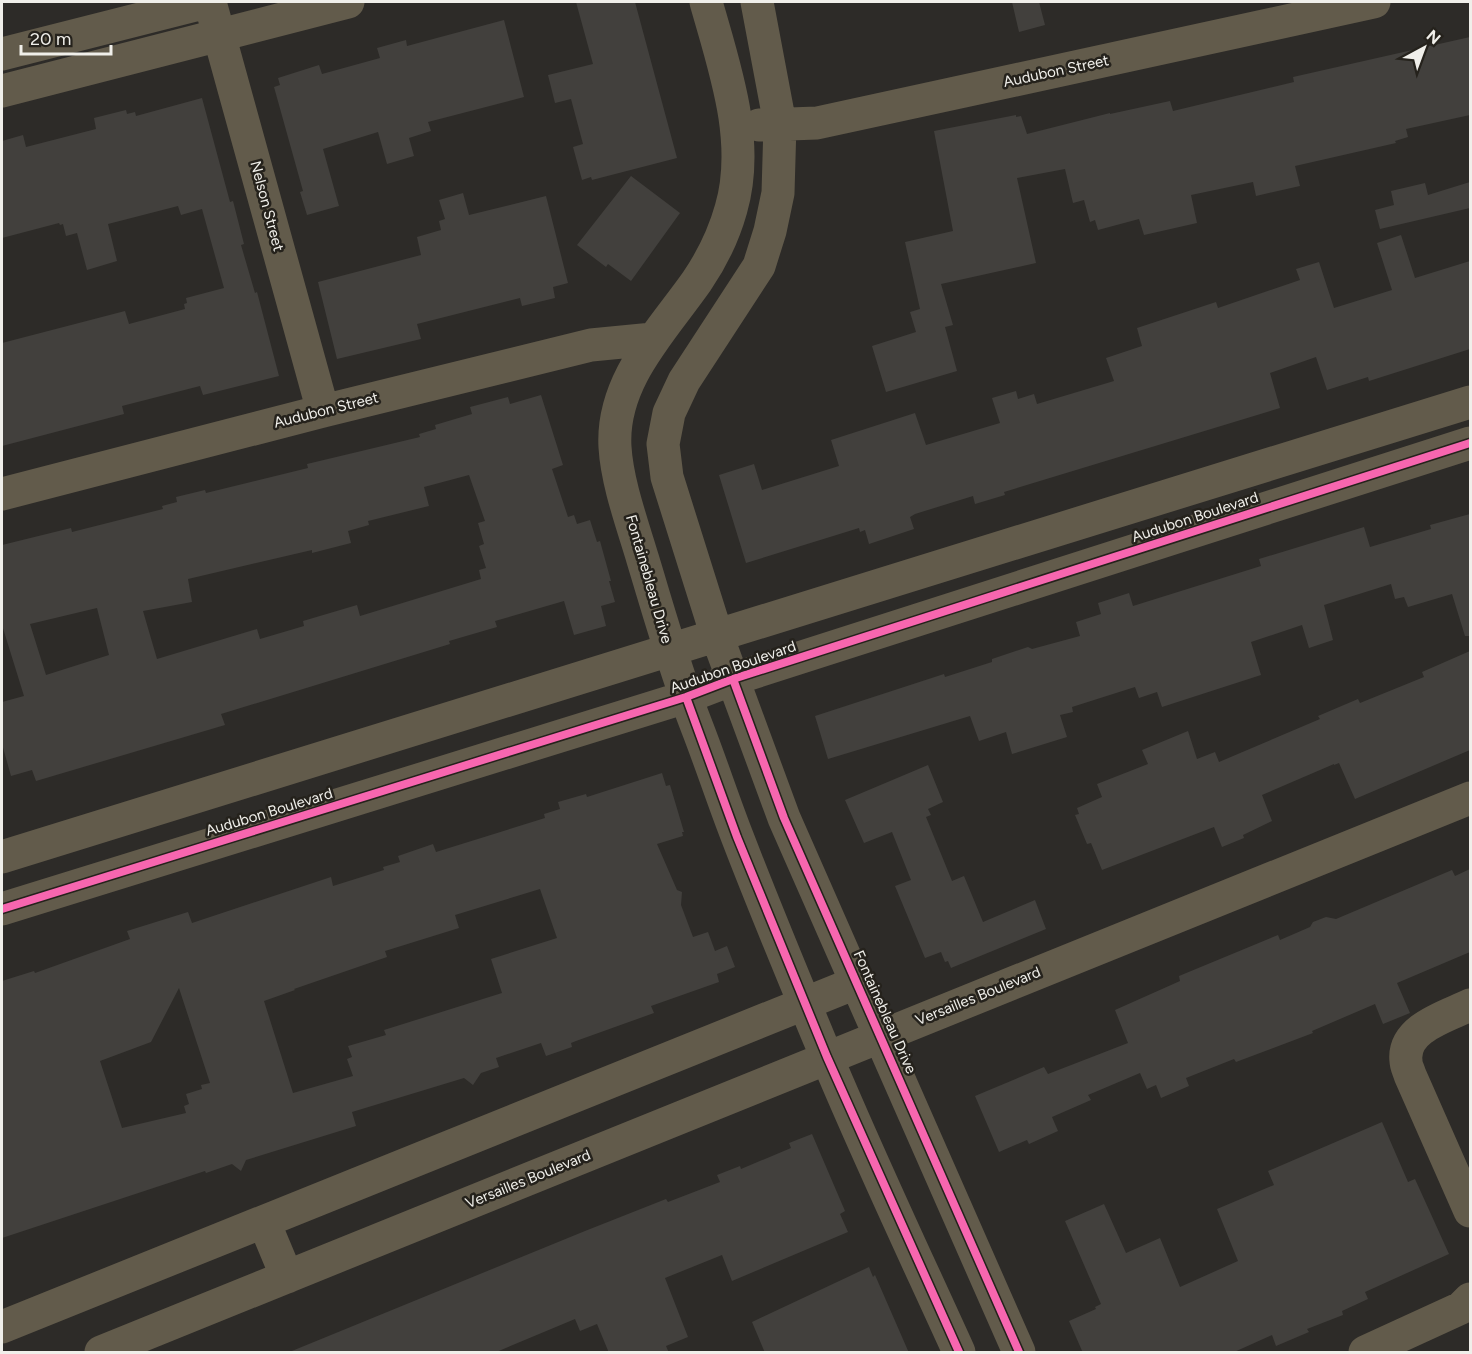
<svg xmlns="http://www.w3.org/2000/svg" width="1472" height="1354" viewBox="0 0 1472 1354" font-family="Figtree,sans-serif">
<style>
.building{fill:#42403d;fill-rule:evenodd}
.lines{fill:none;stroke-linecap:round;stroke-linejoin:round}
.minor{stroke:#625b4b;stroke-width:33}
.cycleway-casing{stroke:#25221c;stroke-width:11}
.cycleway{stroke:#f766af;stroke-width:8}
.labels{text-anchor:middle;dominant-baseline:central;stroke-width:5;stroke-linejoin:round;paint-order:stroke}
.street-label{font-size:15px;fill:#f0efea;stroke:#25221c}
</style>
<rect width="100%" height="100%" fill="#2d2b28"/>
<path class="building" d="M 576,2 L 635,2 L 677,158 L 592,180 L 591,177 L 582,180 L 573,147 L 583,144 L 571,99 L 555,103 L 548,75 L 593,64 Z
M 1012,2 L 1039,2 L 1045,25 L 1019,32 Z
M 504,20 L 524,97 L 428,122 L 431,131 L 409,138 L 414,156 L 387,164 L 378,132 L 323,149 L 339,206 L 307,215 L 300,192 L 303,191 L 274,87 L 280,85 L 278,78 L 319,65 L 322,74 L 380,58 L 377,48 L 406,40 L 407,46 Z
M 1470,37 L 1470,115 L 1406,129 L 1408,137 L 1395,141 L 1396,143 L 1295,166 L 1300,186 L 1256,196 L 1253,182 L 1191,195 L 1197,223 L 1144,235 L 1139,219 L 1098,230 L 1095,220 L 1090,222 L 1084,200 L 1073,203 L 1065,169 L 1017,178 L 1036,263 L 941,284 L 953,325 L 945,327 L 957,371 L 886,392 L 872,346 L 916,332 L 910,312 L 920,309 L 905,242 L 953,231 L 934,131 L 1016,115 L 1016,117 L 1021,116 L 1027,134 L 1110,113 L 1110,114 L 1170,101 L 1173,111 L 1294,82 L 1293,77 Z
M 202,98 L 230,202 L 233,201 L 244,244 L 241,245 L 255,293 L 257,292 L 279,376 L 203,395 L 200,386 L 122,406 L 124,414 L 2,446 L 2,343 L 125,311 L 129,324 L 185,309 L 184,304 L 187,303 L 186,298 L 224,288 L 202,209 L 181,215 L 178,206 L 108,224 L 117,261 L 87,270 L 77,233 L 66,236 L 63,224 L 60,225 L 59,223 L 2,238 L 2,141 L 23,135 L 26,147 L 96,129 L 94,118 L 126,110 L 127,114 L 135,112 L 136,116 Z
M 631,176 L 680,213 L 631,281 L 608,264 L 606,267 L 577,245 Z
M 1470,182 L 1470,208 L 1380,229 L 1375,210 L 1394,205 L 1391,191 L 1425,183 L 1428,195 Z
M 463,193 L 469,215 L 546,196 L 568,283 L 553,287 L 555,298 L 522,306 L 520,298 L 417,324 L 421,339 L 337,359 L 318,282 L 421,255 L 417,237 L 441,230 L 439,221 L 445,219 L 439,200 Z
M 1401,235 L 1415,278 L 1470,261 L 1470,349 L 1369,381 L 1368,377 L 1327,390 L 1316,357 L 1270,373 L 1280,408 L 1004,492 L 1005,495 L 975,504 L 973,496 L 915,514 L 910,517 L 914,529 L 869,544 L 865,530 L 860,532 L 859,528 L 746,563 L 719,475 L 754,464 L 762,490 L 839,466 L 831,440 L 915,413 L 926,445 L 1000,423 L 992,398 L 1016,391 L 1018,399 L 1034,394 L 1037,404 L 1114,381 L 1106,358 L 1142,346 L 1137,328 L 1216,302 L 1218,308 L 1300,280 L 1296,269 L 1319,262 L 1334,308 L 1392,290 L 1377,243 Z
M 541,395 L 563,465 L 552,469 L 568,517 L 574,515 L 577,524 L 590,520 L 597,542 L 600,541 L 611,581 L 609,581 L 615,602 L 601,606 L 606,626 L 574,635 L 564,601 L 495,621 L 497,627 L 449,641 L 450,644 L 221,714 L 225,725 L 36,781 L 32,770 L 11,776 L 2,744 L 2,702 L 24,696 L 2,625 L 2,545 L 71,528 L 72,532 L 163,509 L 162,506 L 177,502 L 176,497 L 205,490 L 206,493 L 308,468 L 307,464 L 420,437 L 419,434 L 436,429 L 435,425 L 472,414 L 470,407 L 508,397 L 510,404 ZM 469,475 L 485,521 L 478,523 L 484,544 L 479,546 L 486,568 L 479,570 L 481,579 L 360,616 L 357,605 L 303,621 L 304,626 L 260,639 L 257,629 L 157,659 L 143,611 L 192,602 L 188,579 L 312,550 L 312,553 L 351,543 L 348,531 L 369,525 L 368,521 L 429,506 L 424,487 ZM 97,608 L 109,655 L 46,675 L 30,624 Z
M 1470,514 L 1470,636 L 1465,636 L 1452,594 L 1408,607 L 1404,597 L 1395,599 L 1391,584 L 1324,605 L 1333,640 L 1309,648 L 1302,625 L 1251,642 L 1261,675 L 1162,707 L 1157,692 L 1139,698 L 1135,687 L 1072,707 L 1073,712 L 1060,715 L 1067,737 L 1012,754 L 1006,732 L 979,741 L 970,716 L 828,759 L 815,716 L 944,674 L 945,677 L 992,662 L 992,659 L 1028,647 L 1032,649 L 1080,636 L 1076,622 L 1101,614 L 1098,603 L 1129,593 L 1133,606 L 1261,566 L 1259,559 L 1364,527 L 1370,547 L 1431,529 L 1430,525 Z
M 1470,651 L 1470,750 L 1355,799 L 1339,763 L 1334,765 L 1334,764 L 1262,795 L 1272,821 L 1243,835 L 1244,838 L 1222,847 L 1214,827 L 1102,870 L 1091,843 L 1087,844 L 1075,815 L 1079,814 L 1077,808 L 1102,797 L 1097,784 L 1148,764 L 1142,750 L 1188,731 L 1197,759 L 1215,752 L 1219,762 L 1320,719 L 1318,716 L 1358,699 L 1360,703 L 1424,677 L 1422,672 Z
M 928,765 L 943,802 L 928,809 L 931,815 L 926,817 L 952,881 L 964,876 L 983,922 L 1035,900 L 1046,929 L 951,968 L 948,961 L 945,962 L 941,952 L 925,958 L 895,886 L 911,880 L 892,832 L 864,843 L 845,800 Z
M 662,773 L 666,786 L 670,785 L 684,832 L 682,832 L 683,836 L 657,844 L 677,890 L 682,892 L 681,905 L 693,937 L 708,932 L 715,951 L 727,946 L 735,967 L 717,974 L 719,982 L 651,1006 L 654,1013 L 576,1041 L 571,1043 L 572,1047 L 546,1056 L 541,1043 L 496,1058 L 499,1067 L 481,1073 L 473,1085 L 464,1078 L 352,1112 L 356,1126 L 246,1160 L 241,1171 L 232,1164 L 206,1173 L 205,1171 L 2,1238 L 2,981 L 34,971 L 35,973 L 130,939 L 127,931 L 188,912 L 192,923 L 331,877 L 333,886 L 384,870 L 383,867 L 400,862 L 398,856 L 433,844 L 436,852 L 545,818 L 544,814 L 560,809 L 558,802 L 586,794 L 587,797 ZM 540,889 L 557,938 L 491,959 L 502,993 L 384,1030 L 386,1035 L 348,1046 L 352,1057 L 347,1059 L 353,1076 L 293,1093 L 264,1001 L 295,990 L 294,989 L 387,957 L 385,951 L 459,928 L 455,915 ZM 179,988 L 210,1083 L 201,1085 L 202,1089 L 186,1094 L 189,1104 L 184,1106 L 186,1113 L 122,1128 L 100,1061 L 151,1042 Z
M 1470,869 L 1470,952 L 1397,983 L 1410,1013 L 1383,1024 L 1375,1004 L 1312,1031 L 1313,1033 L 1236,1062 L 1234,1059 L 1186,1078 L 1189,1086 L 1161,1098 L 1156,1085 L 1147,1089 L 1140,1073 L 1088,1095 L 1091,1100 L 1052,1117 L 1058,1131 L 1029,1144 L 1027,1140 L 999,1152 L 975,1096 L 1044,1067 L 1048,1074 L 1128,1043 L 1115,1010 L 1180,981 L 1179,976 L 1278,935 L 1280,940 L 1310,927 L 1313,922 L 1326,917 L 1336,919 L 1452,870 L 1455,876 Z
M 1382,1122 L 1408,1182 L 1415,1179 L 1449,1254 L 1365,1292 L 1368,1299 L 1342,1311 L 1343,1315 L 1307,1329 L 1309,1332 L 1276,1346 L 1272,1335 L 1232,1353 L 1083,1353 L 1069,1321 L 1096,1309 L 1095,1307 L 1101,1304 L 1065,1221 L 1104,1204 L 1126,1253 L 1160,1238 L 1180,1287 L 1238,1261 L 1217,1209 L 1274,1185 L 1268,1171 Z
M 812,1134 L 845,1211 L 840,1214 L 848,1232 L 732,1281 L 722,1255 L 665,1278 L 688,1337 L 666,1346 L 669,1353 L 609,1353 L 597,1324 L 580,1331 L 575,1319 L 494,1353 L 287,1353 L 585,1231 L 666,1199 L 668,1202 L 720,1182 L 717,1175 L 740,1166 L 741,1169 L 791,1148 L 789,1143 Z
M 869,1267 L 873,1277 L 875,1275 L 909,1353 L 765,1353 L 752,1322 Z"/>
<g class="lines">
<path class="minor" d="M 210,2 L 323,411
M 706,2 C 724,66 751,141 731,209 C 724,234 712,259 697,281 C 662,331 611,381 615,447 C 617,483 633,526 643,560 C 660,616 676,673 697,727 C 711,763 723,800 737,836 C 765,909 795,981 825,1053 C 867,1154 914,1253 959,1352
M 757,2 L 780,124 L 778,193 L 770,231 L 759,266 L 684,381 L 669,413 L 663,444 L 667,477 L 717,636 L 784,818 L 1019,1352
M 2,54 L 207,2
M 2,91 L 348,2
M 759,125 L 817,123 L 1374,2
M 2,494 L 323,411 L 591,345 L 653,339
M 2,857 L 1470,402
M 2,909 L 686,697 L 733,679 L 1470,443
M 1470,1005 C 1448,1016 1402,1028 1406,1061 C 1406,1066 1409,1071 1410,1075 L 1470,1211
M 264,1222 L 287,1277
M 2,1327 L 858,982
M 101,1352 L 1470,798
M 1365,1352 L 1461,1308 L 1470,1299"/>
<g class="cycleway-casing">
<path id="cycleway" d="M 733,679 L 784,818 L 1019,1352
M 686,697 L 737,837 L 827,1057 L 959,1352
M 2,909 L 686,697 L 733,679 L 1470,443"/>
</g>
<use href="#cycleway" class="cycleway"/>
</g>
<g class="labels">
<g class="street-label">
<text transform="translate(1056 71) rotate(-12)">Audubon Street</text>
<text transform="translate(267 206) rotate(75)">Nelson Street</text>
<text transform="translate(326 410) rotate(-14)">Audubon Street</text>
<text transform="translate(1195 517) rotate(-18)">Audubon Boulevard</text>
<text transform="translate(649 579) rotate(74)">Fontainebleau Drive</text>
<text transform="translate(733 667) rotate(-19)">Audubon Boulevard</text>
<text transform="translate(269 812) rotate(-17)">Audubon Boulevard</text>
<text transform="translate(978 996) rotate(-22)">Versailles Boulevard</text>
<text transform="translate(885 1012) rotate(66)">Fontainebleau Drive</text>
<text transform="translate(528 1179) rotate(-22)">Versailles Boulevard</text>
</g>
</g>
<rect width="1472" height="1354" fill="none" stroke="#f0efea" stroke-width="6"/>
<g transform="translate(1424 48) rotate(41)" stroke="#25221c" stroke-width="4.5" paint-order="stroke">
<path d="M0-4.5L10 22L0 15L-10 22Z" fill="#f0efea"/>
<text y="-9" font-size="16" font-weight="bold" text-anchor="middle" fill="#f0efea">N</text>
</g>
<path d="M21 45v9h90v-9" fill="none" stroke="#f0efea" stroke-width="3"/>
<text x="30" y="45" font-size="18" fill="#f0efea" stroke="#25221c" stroke-width="4.5" paint-order="stroke">20 m</text>
</svg>
